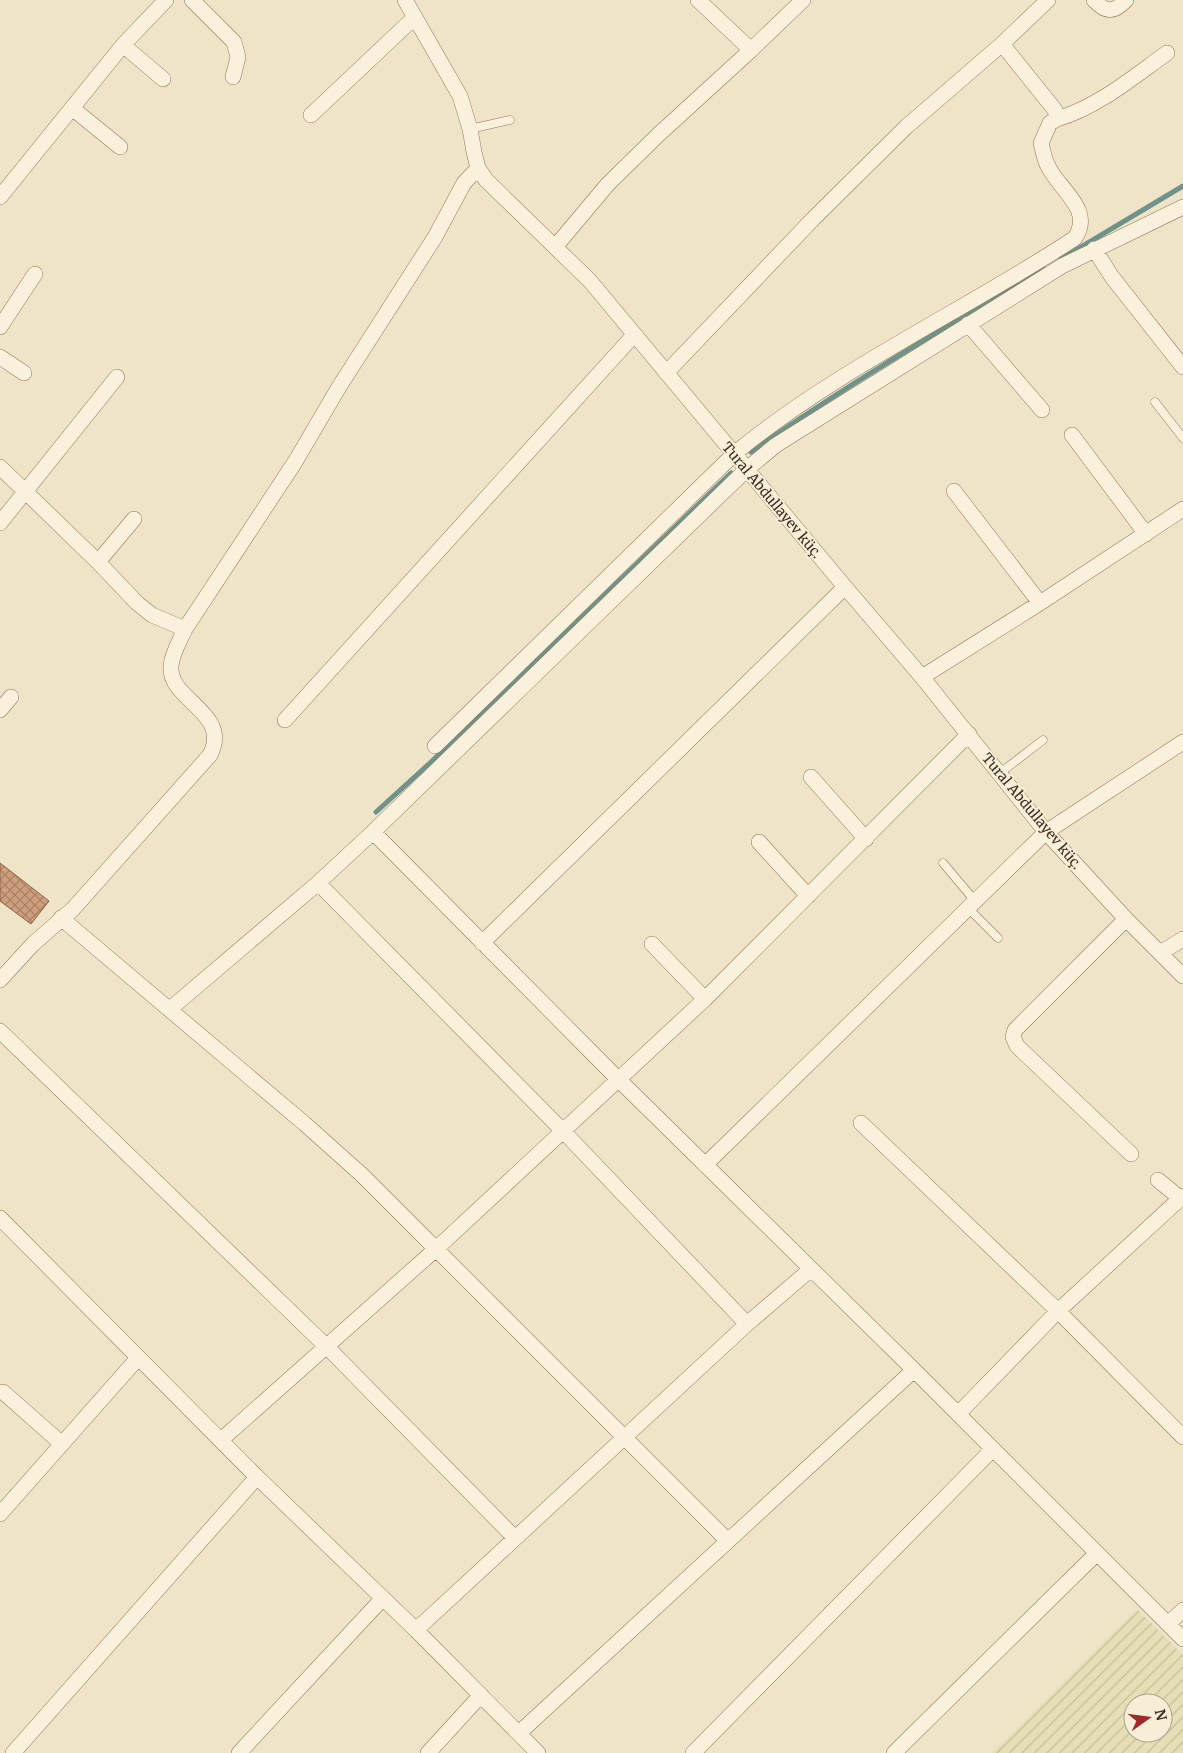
<svg xmlns="http://www.w3.org/2000/svg" width="1183" height="1753" viewBox="0 0 1183 1753" font-family="Merriweather,serif">
<style>
.farmland{fill:url(#farmland-furrows);fill-rule:evenodd}
.lines{fill:none;stroke-linecap:round;stroke-linejoin:round}
.stream{stroke:#6f938a;stroke-width:5}
.building{fill:url(#building-cross-hatch);stroke:#8d5f41}
.lane-casing{stroke:#8d765c;stroke-width:9}
.street-casing{stroke:#8d765c;stroke-width:16}
.lane{stroke:#faf1dc;stroke-width:8}
.street{stroke:#faf1dc;stroke-width:15}
.labels{text-anchor:middle;dominant-baseline:central;stroke-width:4;stroke-linejoin:round;paint-order:stroke}
.street-label{font-size:14px;fill:#3d2e20;stroke:#f7eed8}
</style>
<defs>
<pattern id="farmland-furrows" width="10" height="10" patternUnits="userSpaceOnUse" patternTransform="scale(1.25)"><rect width="10" height="10" fill="#e6deb5"/><path d="M-1 1l2-2M0 10L10 0M9 11l2-2" fill="none" stroke="#c6bf9b"/></pattern>
<pattern id="building-cross-hatch" width="8" height="8" patternUnits="userSpaceOnUse" patternTransform="scale(1.25)"><rect width="8" height="8" fill="#cf9f7d"/><path d="M0 0l8 8M0 8l8-8" fill="none" stroke="#a98266"/></pattern>
</defs>
<rect width="100%" height="100%" fill="#f0e4c8"/>
<path class="farmland" d="M 1137,1609 L 1183,1655 L 1183,1753 L 992,1753 ZM 1133,1703 L 1163,1703 L 1163,1733 L 1133,1733 Z"/>
<g class="lines">
<path class="stream" d="M 1061,259 L 1183,186
M 751,452 C 845,386 944,328 1043,269
M 376,812 L 430,763 L 731,473"/>
</g>
<path class="building" d="M 0,863 L 49,901 L 31,924 L 0,901 Z"/>
<g class="lines">
<g class="lane-casing">
<path id="lane" d="M 470,129 L 510,120
M 1155,402 L 1183,438
M 1000,773 L 1043,740
M 943,863 L 975,901
M 968,908 L 998,938"/>
</g>
<g class="street-casing">
<path id="street" d="M 192,0 L 234,42 L 238,57 L 233,77
M 405,0 L 460,96 L 470,129 L 474,152 L 478,168 L 486,180 L 590,281 L 845,587 L 922,677 L 1046,832 L 1126,919 L 1183,976
M 698,0 L 751,50
M 1094,0 C 1106,13 1114,13 1126,0
M 123,45 L 163,79
M 72,108 L 120,147
M 311,115 L 415,17
M 1057,119 C 1098,107 1133,77 1167,53
M 0,197 L 123,45 L 166,0
M 555,247 L 608,184 L 658,135 L 751,50 L 803,0
M 1094,249 L 1112,277 L 1183,367
M 968,324 L 1042,410
M 0,327 L 35,274
M 0,357 L 24,373
M 666,373 L 813,219 L 906,127 L 1002,44 L 1048,0
M 1072,435 L 1146,534
M 0,467 L 98,562 L 137,603 L 152,615 L 185,629
M 954,491 L 1040,603
M 0,523 L 117,377
M 98,562 L 134,519
M 922,677 L 1040,603 L 1183,509
M 0,710 L 11,697
M 285,720 L 634,335
M 435,746 L 734,454 C 838,368 963,312 1075,238 C 1094,209 1059,190 1048,166 C 1044,159 1043,150 1041,143 L 1050,123 L 1057,119 L 1055,110 L 1002,44
M 811,777 L 866,839
M 373,832 L 618,1079 L 914,1370 L 1183,1639
M 759,842 L 808,896
M 318,883 L 563,1131 L 747,1324
M 61,918 L 305,1124 L 362,1175 L 728,1541
M 1126,919 L 1015,1030 L 1013,1037 L 1017,1046 L 1131,1154
M 482,943 L 845,587
M 652,944 L 705,999
M 1160,953 L 1183,939
M 0,980 L 33,944 L 73,909 L 210,755 C 232,712 168,701 171,666 C 172,653 180,641 185,629 L 295,462 L 339,387 L 435,237 L 464,183 L 478,168
M 170,1009 L 318,883 L 373,832 L 747,469 L 776,445 L 1062,266 L 1183,207
M 0,1031 L 327,1347 L 515,1538
M 861,1123 L 1058,1311 L 1183,1437
M 705,1165 L 1046,832 L 1183,742
M 1158,1180 L 1180,1198
M 0,1218 L 257,1477 L 416,1630 L 538,1753
M 3,1392 L 62,1444
M 958,1414 L 1058,1311 L 1183,1196
M 221,1440 L 436,1249 L 705,999 L 969,734
M 0,1514 L 138,1358
M 1168,1624 L 1183,1610
M 416,1630 L 747,1324 L 811,1269
M 519,1733 L 914,1370
M 13,1753 L 257,1477
M 239,1753 L 383,1598
M 428,1753 L 481,1695
M 693,1753 L 993,1449
M 894,1753 L 1097,1553"/>
</g>
<use href="#lane" class="lane"/>
<use href="#street" class="street"/>
</g>
<g class="labels">
<g class="street-label">
<text transform="translate(772 500) rotate(50)">Tural Abdullayev küç.</text>
<text transform="translate(1032 811) rotate(50)">Tural Abdullayev küç.</text>
</g>
</g>
<g transform="translate(1148 1718) rotate(76)"><circle r="24" fill="#f7eed8" stroke="#ada18e"/>
<path d="M0-4L9 19L0 12L-9 19Z" fill="#9e2a2b"/>
<text y="-8" font-size="14" font-weight="bold" text-anchor="middle" fill="#3d2e20">N</text>
</g>
</svg>
